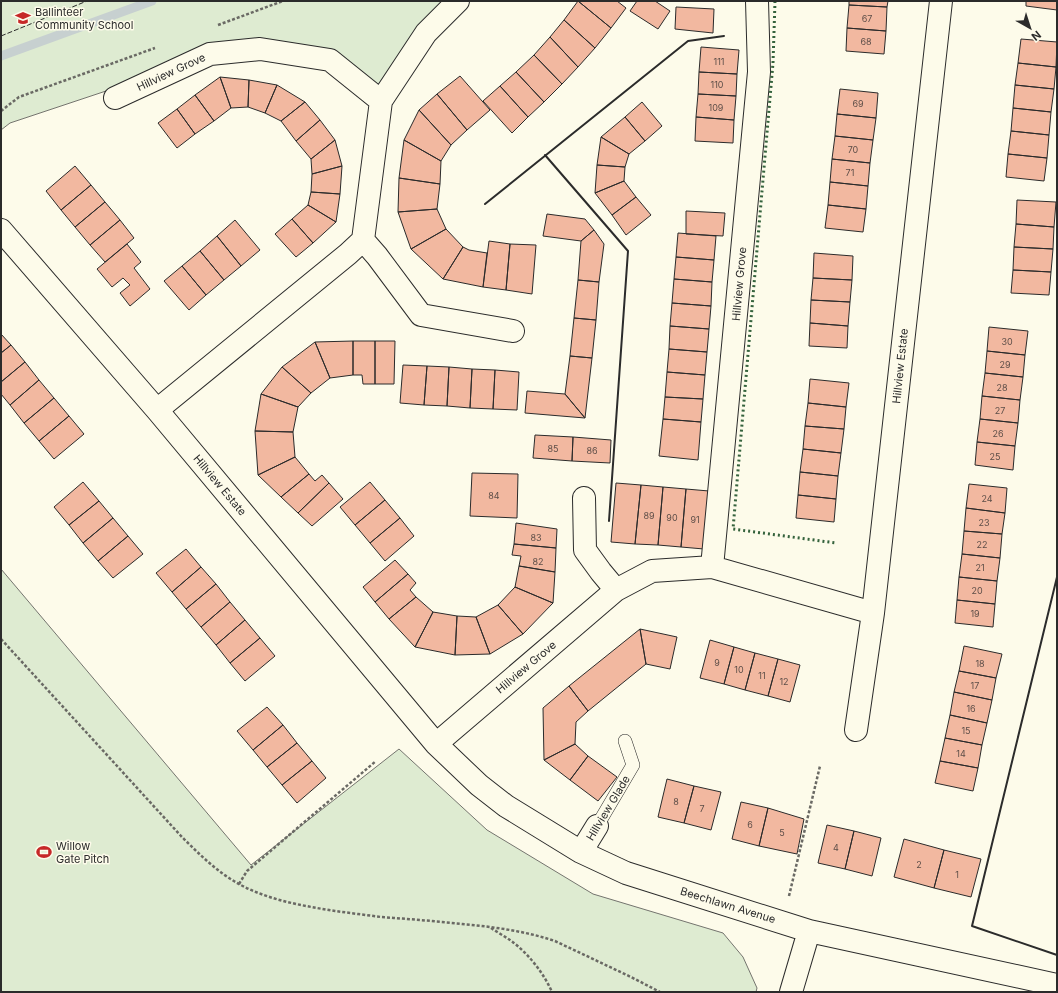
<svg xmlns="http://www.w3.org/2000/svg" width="1058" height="993" viewBox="0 0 1058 993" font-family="Inter,sans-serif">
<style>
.green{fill:#deebd1;stroke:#74746e}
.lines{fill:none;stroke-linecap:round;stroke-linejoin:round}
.stream{stroke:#c7d0d0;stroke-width:9}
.building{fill:#f2b8a0;stroke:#2b2b2b}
.lane-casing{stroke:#2b2b2b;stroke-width:14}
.street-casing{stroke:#2b2b2b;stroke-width:24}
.path{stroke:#6a6964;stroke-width:2.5;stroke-dasharray:3 2;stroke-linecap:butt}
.lane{stroke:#fdfbea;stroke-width:13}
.street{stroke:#fdfbea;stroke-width:22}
.hedge{stroke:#34623c;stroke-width:3;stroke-dasharray:2 3;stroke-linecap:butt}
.fence{stroke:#2b2b2b;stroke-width:1;stroke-dasharray:5 2;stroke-linecap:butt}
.wall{stroke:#2b2b2b;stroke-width:2}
.labels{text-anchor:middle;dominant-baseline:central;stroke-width:3;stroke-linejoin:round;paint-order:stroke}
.number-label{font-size:9px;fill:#5d4e48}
.poi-label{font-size:11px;fill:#2b2b2b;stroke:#fdfbea;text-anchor:start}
.street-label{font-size:11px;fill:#2b2b2b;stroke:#fdfbea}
</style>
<rect width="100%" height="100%" fill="#fdfbea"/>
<path class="green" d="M 1,1 L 458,1 L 380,92 L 259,40 L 10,123 L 1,130 Z
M 1,569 L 251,865 L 399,749 L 487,830 L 593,894 L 723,933 L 743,957 L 757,988 L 756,992 L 1,992 Z"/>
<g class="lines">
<path class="stream" d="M 1,56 L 152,1"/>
</g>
<path class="building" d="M 578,1 L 617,1 L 626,8 L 611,28 Z
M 578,1 L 611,28 L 595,48 L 564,20 Z
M 637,1 L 655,1 L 670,11 L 658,29 L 630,11 Z
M 849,1 L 888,1 L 887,7 L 849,5 Z
M 1026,1 L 1057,1 L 1057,10 L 1026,6 Z
M 849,5 L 887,7 L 886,31 L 847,28 Z
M 676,7 L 714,9 L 713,33 L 675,29 Z
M 564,20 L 595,48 L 578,67 L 550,37 Z
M 847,28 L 886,31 L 884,54 L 846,51 Z
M 550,37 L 578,67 L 562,84 L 534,55 Z
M 1021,39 L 1057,42 L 1056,67 L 1018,63 Z
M 701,47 L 739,50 L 737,74 L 699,72 Z
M 534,55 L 562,84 L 544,102 L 516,72 Z
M 1018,63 L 1056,67 L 1054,89 L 1015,85 Z
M 516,72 L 544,102 L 528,117 L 500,86 Z
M 699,72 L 737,74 L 736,96 L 698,94 Z
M 460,76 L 490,110 L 467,130 L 437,94 Z
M 220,77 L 231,108 L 214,121 L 195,95 Z
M 220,77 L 249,80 L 248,107 L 231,108 Z
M 249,80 L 277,85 L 265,113 L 248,107 Z
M 277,85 L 305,102 L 281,121 L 265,113 Z
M 1015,85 L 1054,89 L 1051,112 L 1013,108 Z
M 500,86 L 528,117 L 512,133 L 483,101 Z
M 840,89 L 878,93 L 876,118 L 837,114 Z
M 437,94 L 467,130 L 451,145 L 419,110 Z
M 698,94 L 736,96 L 734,120 L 696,117 Z
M 195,95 L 214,121 L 195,134 L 177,109 Z
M 305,102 L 320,120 L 296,141 L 281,121 Z
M 642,102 L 662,126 L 645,141 L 625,117 Z
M 1013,108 L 1051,112 L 1049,135 L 1011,131 Z
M 177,109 L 195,134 L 177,148 L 158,123 Z
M 419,110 L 451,145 L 441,161 L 404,140 Z
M 837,114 L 876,118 L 873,140 L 835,136 Z
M 625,117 L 645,141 L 629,154 L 601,137 Z
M 696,117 L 734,120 L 733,143 L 695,141 Z
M 320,120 L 335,140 L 311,159 L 296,141 Z
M 1011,131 L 1049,135 L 1047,158 L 1008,154 Z
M 835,136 L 873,140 L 870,163 L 832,159 Z
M 601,137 L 629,154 L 625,167 L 597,165 Z
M 335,140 L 342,166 L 312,174 L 311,159 Z
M 404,140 L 441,161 L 440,184 L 399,178 Z
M 1008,154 L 1047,158 L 1044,181 L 1006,177 Z
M 832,159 L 870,163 L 868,186 L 830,182 Z
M 597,165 L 625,167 L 624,181 L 595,193 Z
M 75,166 L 91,185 L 61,210 L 46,191 Z
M 342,166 L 340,194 L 311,192 L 312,174 Z
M 399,178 L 440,184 L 437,209 L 398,212 Z
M 624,181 L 636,197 L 612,215 L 595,193 Z
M 830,182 L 868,186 L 866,209 L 828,205 Z
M 91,185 L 105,202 L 75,227 L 61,210 Z
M 311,192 L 340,194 L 336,222 L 308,205 Z
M 636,197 L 651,215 L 626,235 L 612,215 Z
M 1017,200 L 1056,202 L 1054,227 L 1016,224 Z
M 105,202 L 120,220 L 90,245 L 75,227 Z
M 308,205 L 336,222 L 313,243 L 292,219 Z
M 828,205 L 866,209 L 863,232 L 825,228 Z
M 437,209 L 446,229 L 411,249 L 398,212 Z
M 686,211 L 725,213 L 723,236 L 686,234 Z
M 547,214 L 585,219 L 594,230 L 581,241 L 543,236 Z
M 292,219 L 313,243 L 296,257 L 275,234 Z
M 120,220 L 134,238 L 105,262 L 90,245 Z
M 235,220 L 260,250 L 241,266 L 217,236 Z
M 1016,224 L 1054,227 L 1053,249 L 1014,247 Z
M 446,229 L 463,247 L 443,279 L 411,249 Z
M 594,230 L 604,244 L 599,282 L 578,280 L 581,241 Z
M 678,233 L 716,236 L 714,260 L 676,257 Z
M 217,236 L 241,266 L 224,280 L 200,251 Z
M 489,241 L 510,244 L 506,290 L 483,287 Z
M 127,244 L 141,262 L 134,268 L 150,289 L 130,306 L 120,293 L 130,285 L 123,278 L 112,287 L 97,269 Z
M 510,244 L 536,245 L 532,294 L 506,290 Z
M 463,247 L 469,250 L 487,253 L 483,287 L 443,279 Z
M 1014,247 L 1053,249 L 1051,272 L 1013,270 Z
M 200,251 L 224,280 L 206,295 L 182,266 Z
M 814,253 L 853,256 L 852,280 L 813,278 Z
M 676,257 L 714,260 L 712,282 L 674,279 Z
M 182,266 L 206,295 L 189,310 L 164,281 Z
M 1013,270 L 1051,272 L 1049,295 L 1011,293 Z
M 813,278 L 852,280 L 850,302 L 811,300 Z
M 674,279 L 712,282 L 711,306 L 672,303 Z
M 578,280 L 599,282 L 596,320 L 574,318 Z
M 811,300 L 850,302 L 848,326 L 810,323 Z
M 672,303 L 711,306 L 709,329 L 670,326 Z
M 574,318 L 596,320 L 592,358 L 570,356 Z
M 810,323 L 848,326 L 847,348 L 809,346 Z
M 670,326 L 709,329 L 707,352 L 669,349 Z
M 989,327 L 1028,331 L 1025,355 L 987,351 Z
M 1,334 L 11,345 L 1,353 Z
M 353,341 L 353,375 L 330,378 L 315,342 Z
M 353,341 L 375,341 L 375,384 L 363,384 L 362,375 L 353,375 Z
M 375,341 L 395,341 L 394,384 L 375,384 Z
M 315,342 L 330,378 L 311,393 L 282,367 Z
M 11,345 L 25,362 L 1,382 L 1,353 Z
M 669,349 L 707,352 L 705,375 L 667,372 Z
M 987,351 L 1025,355 L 1023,377 L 985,373 Z
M 570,356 L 592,358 L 585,418 L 565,394 Z
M 25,362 L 39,380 L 10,405 L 1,394 L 1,382 Z
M 403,365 L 427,366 L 424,405 L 400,403 Z
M 427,366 L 449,367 L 447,406 L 424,405 Z
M 282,367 L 311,393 L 298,407 L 261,394 Z
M 449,367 L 472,369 L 470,408 L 447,406 Z
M 472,369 L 495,370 L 493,409 L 470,408 Z
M 495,370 L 519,372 L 517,410 L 493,409 Z
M 667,372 L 705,375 L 703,399 L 665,397 Z
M 985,373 L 1023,377 L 1020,400 L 982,396 Z
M 810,379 L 849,383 L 846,407 L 808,403 Z
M 39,380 L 54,398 L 24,423 L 10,405 Z
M 527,391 L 565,394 L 585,418 L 525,413 Z
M 261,394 L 298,407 L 293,432 L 255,431 Z
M 982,396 L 1020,400 L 1018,423 L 980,419 Z
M 665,397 L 703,399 L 701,422 L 663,419 Z
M 54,398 L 69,416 L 39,441 L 24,423 Z
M 808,403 L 846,407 L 844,429 L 805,426 Z
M 69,416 L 84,434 L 54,459 L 39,441 Z
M 663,419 L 701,422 L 698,460 L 659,456 Z
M 980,419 L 1018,423 L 1015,446 L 977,442 Z
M 805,426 L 844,429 L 841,453 L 803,449 Z
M 255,431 L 293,432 L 295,457 L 258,475 Z
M 535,435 L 573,437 L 572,461 L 533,458 Z
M 573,437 L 611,440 L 610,463 L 572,461 Z
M 977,442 L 1015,446 L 1013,470 L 975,465 Z
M 803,449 L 841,453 L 838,476 L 800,472 Z
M 295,457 L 309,474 L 281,497 L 258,475 Z
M 800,472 L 838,476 L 836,499 L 798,495 Z
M 472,473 L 518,474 L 517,518 L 470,516 Z
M 309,474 L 315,481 L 322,475 L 329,483 L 298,513 L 281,497 Z
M 83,482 L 99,501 L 69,525 L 54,507 Z
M 370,482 L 385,500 L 355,525 L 340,507 Z
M 329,483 L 343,499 L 312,526 L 298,513 Z
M 616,483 L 641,485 L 635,544 L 611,542 Z
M 969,484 L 1007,488 L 1005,513 L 966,508 Z
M 641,485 L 663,487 L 658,545 L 635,544 Z
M 663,487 L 686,489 L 681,547 L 658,545 Z
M 686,489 L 709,491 L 704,549 L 681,547 Z
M 798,495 L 836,499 L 834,522 L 796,518 Z
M 385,500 L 400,518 L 370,543 L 355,525 Z
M 99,501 L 113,518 L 83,543 L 69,525 Z
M 966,508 L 1005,513 L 1002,534 L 964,531 Z
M 113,518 L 128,536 L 98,561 L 83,543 Z
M 400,518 L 414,536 L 385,561 L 370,543 Z
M 516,523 L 557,529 L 556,548 L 514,544 Z
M 964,531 L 1002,534 L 1000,558 L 962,554 Z
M 128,536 L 143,554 L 113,578 L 98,561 Z
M 514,544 L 556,548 L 555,572 L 519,566 L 521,556 L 512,555 Z
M 186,549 L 201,567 L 172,592 L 156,573 Z
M 962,554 L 1000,558 L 997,581 L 959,577 Z
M 395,560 L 408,574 L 375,602 L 363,587 Z
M 519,566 L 555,572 L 553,603 L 515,587 Z
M 201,567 L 216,584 L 186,609 L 172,592 Z
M 408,574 L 416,583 L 410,590 L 416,597 L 389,619 L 375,602 Z
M 959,577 L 997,581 L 995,604 L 957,600 Z
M 216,584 L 230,602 L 201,627 L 186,609 Z
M 515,587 L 553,603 L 523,634 L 498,605 Z
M 416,597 L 433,612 L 415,647 L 389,619 Z
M 957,600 L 995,604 L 993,627 L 955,623 Z
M 230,602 L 245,620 L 216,645 L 201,627 Z
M 498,605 L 523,634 L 490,654 L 476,617 Z
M 433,612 L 457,616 L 455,655 L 415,647 Z
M 457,616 L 476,617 L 490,654 L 455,655 Z
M 245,620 L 260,638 L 230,663 L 216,645 Z
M 640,629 L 646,664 L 588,711 L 569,686 Z
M 640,629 L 677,637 L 670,669 L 646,664 Z
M 260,638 L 275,656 L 245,681 L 230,663 Z
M 710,640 L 734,647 L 724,684 L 700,678 Z
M 964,646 L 1002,654 L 996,678 L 959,671 Z
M 734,647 L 755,653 L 745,690 L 724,684 Z
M 755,653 L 778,659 L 768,696 L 745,690 Z
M 778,659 L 800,665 L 790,702 L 768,696 Z
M 959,671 L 996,678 L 992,700 L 954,692 Z
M 569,686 L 588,711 L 576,722 L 575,744 L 544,760 L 543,708 Z
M 954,692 L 992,700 L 987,723 L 950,715 Z
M 267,707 L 283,725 L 253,750 L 237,731 Z
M 950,715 L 987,723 L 982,745 L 945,738 Z
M 283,725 L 297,743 L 267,767 L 253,750 Z
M 945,738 L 982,745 L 978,768 L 940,761 Z
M 297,743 L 312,761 L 282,785 L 267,767 Z
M 575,744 L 588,756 L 570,780 L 544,760 Z
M 588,756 L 617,777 L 598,801 L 570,780 Z
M 312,761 L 326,778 L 297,803 L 282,785 Z
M 940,761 L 978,768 L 973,791 L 935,783 Z
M 667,779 L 694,786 L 684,823 L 658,817 Z
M 694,786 L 721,792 L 711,830 L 684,823 Z
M 741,802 L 768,808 L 759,846 L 732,839 Z
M 768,808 L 804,819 L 797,854 L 759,846 Z
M 827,825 L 854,831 L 845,869 L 818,863 Z
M 854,831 L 881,838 L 872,876 L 845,869 Z
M 904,839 L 944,850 L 934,888 L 894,877 Z
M 944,850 L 981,859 L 971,897 L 934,888 Z"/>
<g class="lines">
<g class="lane-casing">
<path id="lane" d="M 597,826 L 633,765 L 625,741"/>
</g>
<g class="street-casing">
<path id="street" d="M 115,98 L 210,54 L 260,49 L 330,60 L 381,101
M 1,230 L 157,410 L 436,744 L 479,785 L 506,806 L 581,852 L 626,873 L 809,931 L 1057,985
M 363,240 L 377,256 L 421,315 L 513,331
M 157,410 L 348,254 L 363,240 L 381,101 L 426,33 L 458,1
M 584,498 L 585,550 L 601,572 L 616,590
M 712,567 L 759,72 L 757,1
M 856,730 L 873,613 L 941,1
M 436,744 L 616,590 L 652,571 L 712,567 L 873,613
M 581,852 L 597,826
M 791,992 L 809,931"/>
</g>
<path class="path" d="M 218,25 L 283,1
M 1,111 L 19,97 L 155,48
M 1,639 L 181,836 C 196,851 211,866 229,878 C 261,899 298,905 335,911 C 350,913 366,915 381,917 C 408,919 435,921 462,924 C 494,927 525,931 555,941 L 631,977 L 660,992
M 239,884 L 247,871 L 376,761
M 789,896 L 820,766
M 491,928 C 497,932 504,936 510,940 C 528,953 543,972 552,992"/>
<use href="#lane" class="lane"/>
<use href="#street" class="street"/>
<path class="hedge" d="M 775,1 L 773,63 L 733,529 L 836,543"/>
<path class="fence" d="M 1,36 L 87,1"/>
<path class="wall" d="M 545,155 L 628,251 L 609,521
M 485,204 L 688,41 L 724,36
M 1057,577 L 972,926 L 1057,955"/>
</g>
<defs>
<g id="school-bare" transform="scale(1.2)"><path d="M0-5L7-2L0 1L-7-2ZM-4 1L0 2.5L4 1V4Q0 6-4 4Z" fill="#c62828" stroke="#fdfbea" stroke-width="2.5" paint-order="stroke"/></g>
<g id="stadium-bare" transform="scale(1.2)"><path d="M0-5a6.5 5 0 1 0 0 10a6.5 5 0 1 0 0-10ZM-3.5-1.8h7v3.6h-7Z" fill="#c62828" stroke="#fdfbea" stroke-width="2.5" paint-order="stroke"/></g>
</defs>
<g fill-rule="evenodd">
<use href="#school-bare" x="23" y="18"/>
<use href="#stadium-bare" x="44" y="852"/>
</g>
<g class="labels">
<g class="number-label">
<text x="867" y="18">67</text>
<text x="866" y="41">68</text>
<text x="719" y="61">111</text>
<text x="717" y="84">110</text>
<text x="858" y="103">69</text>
<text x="716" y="107">109</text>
<text x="853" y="149">70</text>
<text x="850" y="172">71</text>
<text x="1007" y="341">30</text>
<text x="1005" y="364">29</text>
<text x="1002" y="387">28</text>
<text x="1000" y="410">27</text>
<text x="998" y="433">26</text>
<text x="553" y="448">85</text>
<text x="592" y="450">86</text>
<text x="995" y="456">25</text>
<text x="494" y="495">84</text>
<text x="987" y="498">24</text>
<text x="649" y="515">89</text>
<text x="672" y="517">90</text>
<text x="695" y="519">91</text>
<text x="984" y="522">23</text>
<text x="536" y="537">83</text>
<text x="982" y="544">22</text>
<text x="538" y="561">82</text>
<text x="980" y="567">21</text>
<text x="977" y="590">20</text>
<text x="975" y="613">19</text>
<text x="717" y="662">9</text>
<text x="980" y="663">18</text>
<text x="739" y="669">10</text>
<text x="762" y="675">11</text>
<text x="784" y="681">12</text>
<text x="975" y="685">17</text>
<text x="971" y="708">16</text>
<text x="966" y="730">15</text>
<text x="961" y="753">14</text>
<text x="676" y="801">8</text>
<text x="702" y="808">7</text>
<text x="750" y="824">6</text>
<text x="782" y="832">5</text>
<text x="836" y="847">4</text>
<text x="919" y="864">2</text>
<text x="957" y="874">1</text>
</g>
<g class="poi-label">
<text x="35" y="12">Ballinteer<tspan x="35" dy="13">Community School</tspan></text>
<text x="56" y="846">Willow<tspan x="56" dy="13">Gate Pitch</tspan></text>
</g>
<g class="street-label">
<text transform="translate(171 72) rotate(-25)">Hillview Grove</text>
<text transform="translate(739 284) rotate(-85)">Hillview Grove</text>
<text transform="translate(900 366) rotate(-84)">Hillview Estate</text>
<text transform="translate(220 485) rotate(50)">Hillview Estate</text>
<text transform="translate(526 667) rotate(-40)">Hillview Grove</text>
<text transform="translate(608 808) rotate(-59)">Hillview Glade</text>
<text transform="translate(728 905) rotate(17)">Beechlawn Avenue</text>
</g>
</g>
<rect width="1058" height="993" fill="none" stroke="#2b2b2b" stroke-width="4"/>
<g transform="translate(1030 28) rotate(141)" stroke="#fdfbea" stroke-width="3" paint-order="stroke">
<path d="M0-3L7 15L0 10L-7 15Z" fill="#2b2b2b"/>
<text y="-6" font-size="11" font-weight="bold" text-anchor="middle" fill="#2b2b2b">N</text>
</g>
</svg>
